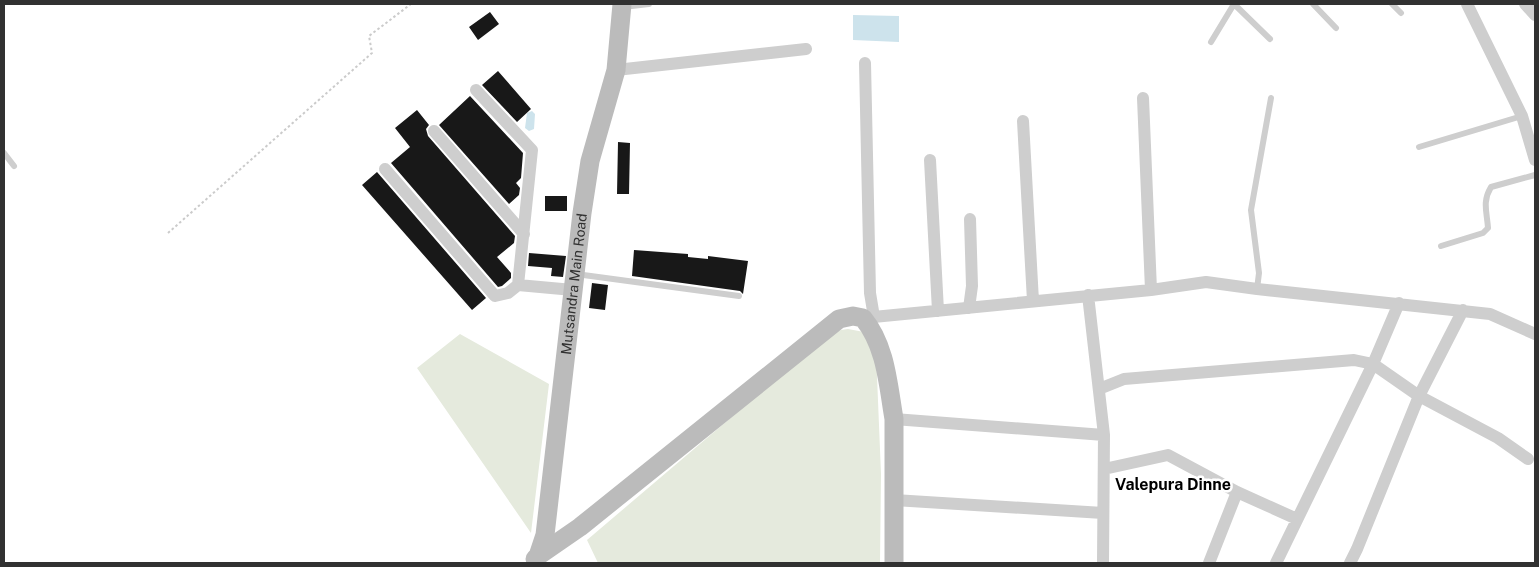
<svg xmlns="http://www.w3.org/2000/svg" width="1539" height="567" viewBox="0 0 1539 567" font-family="'Public Sans',sans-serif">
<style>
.green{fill:#e5eadd}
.water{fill:#cde3ec}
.building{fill:#181818}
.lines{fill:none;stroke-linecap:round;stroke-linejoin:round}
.path{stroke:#cbcbcb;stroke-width:2;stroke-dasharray:2.5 2.5;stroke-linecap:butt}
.lane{stroke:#cecece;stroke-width:6}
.street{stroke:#cecece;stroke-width:12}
.secondary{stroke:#bbb;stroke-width:19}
.labels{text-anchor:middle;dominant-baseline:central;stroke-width:5;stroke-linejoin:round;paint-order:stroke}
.street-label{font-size:14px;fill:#313131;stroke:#fff}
.quarter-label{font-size:16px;font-weight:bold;fill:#000;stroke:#fff}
</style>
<rect width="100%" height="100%" fill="#fff"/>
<path class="green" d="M 848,329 L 864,332 L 876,352 L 881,474 L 880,563 L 598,563 L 587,540 L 828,335 L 841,330 Z
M 460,334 L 549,384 L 531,533 L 417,368 Z"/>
<path class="water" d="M 853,15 L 899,16 L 899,42 L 853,40 Z
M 532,111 L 535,114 L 534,129 L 529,131 L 525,128 L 527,113 Z"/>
<path class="building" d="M 490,12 L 499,24 L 478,40 L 469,27 Z
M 498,71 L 531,109 L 517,122 L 482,85 Z
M 470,96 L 523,153 L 521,178 L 516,183 L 520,188 L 519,195 L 509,204 L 439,125 Z
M 417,110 L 429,125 L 426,129 L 428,136 L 515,236 L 514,243 L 497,257 L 511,273 L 511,278 L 502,286 L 498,287 L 391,163 L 410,147 L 395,128 Z
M 618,142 L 630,143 L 629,194 L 617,194 Z
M 377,172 L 486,298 L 472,310 L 362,185 Z
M 545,196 L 567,196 L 567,211 L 545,211 Z
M 634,250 L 688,254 L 688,257 L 708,259 L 708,256 L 748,261 L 743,294 L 740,291 L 632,276 Z
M 529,253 L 566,256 L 563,277 L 551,276 L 552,268 L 528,266 Z
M 592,283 L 608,285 L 605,310 L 589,308 Z"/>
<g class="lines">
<path class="path" d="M 168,233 L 372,53 L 369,36 L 411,4"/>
<path class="lane" d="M 1234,4 L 1270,39
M 1313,4 L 1336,28
M 1392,4 L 1401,13
M 623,7 L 649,4
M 1211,42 L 1234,4
M 1419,147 L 1522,116
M 4,153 L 14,166
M 1441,246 L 1483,233 L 1488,228 C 1487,212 1482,202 1491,187 L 1535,175
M 576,274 L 739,296
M 1257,289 L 1259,273 L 1251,210 L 1271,98"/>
<path class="street" d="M 1467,4 L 1522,116 L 1535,160
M 1525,4 L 1535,15
M 865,63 L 870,293 L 874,317
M 616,70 L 806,49
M 476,90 L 532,150 L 518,285
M 1143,98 L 1151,290
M 1023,121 L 1033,301
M 434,131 L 524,234
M 930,160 L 938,311
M 385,169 L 495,296 L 508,293 L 518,285 L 573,290
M 1088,295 L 1104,435 L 1103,563
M 969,308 L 972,286 L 970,219
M 1463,310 L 1419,396 L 1498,438 L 1528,459
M 863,318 L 1151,290 L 1206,282 L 1257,289 L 1490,314 L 1535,334
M 1099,389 L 1124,379 L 1354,360 L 1373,364 L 1419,396 L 1357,549 L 1350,563
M 894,419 L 1104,435
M 1104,469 L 1168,455 L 1237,492 L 1297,519
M 894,500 L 1103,513
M 1209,563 L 1237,492
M 1276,563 L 1373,364 L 1399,303"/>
<g class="secondary">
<path d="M 538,556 L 580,527 L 839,319 L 853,316 L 863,318 C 886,346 888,384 894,419 L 894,563"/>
<path id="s1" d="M 535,559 L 538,556 L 545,535 L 582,213 L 590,161 L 616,70 L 622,4"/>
</g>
</g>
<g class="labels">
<g class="street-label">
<text stroke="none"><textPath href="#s1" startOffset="279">Mutsandra Main Road</textPath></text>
</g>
<g class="quarter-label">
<text x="1173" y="484">Valepura Dinne</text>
</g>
</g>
<rect width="1539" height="567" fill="none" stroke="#313131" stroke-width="10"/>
</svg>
